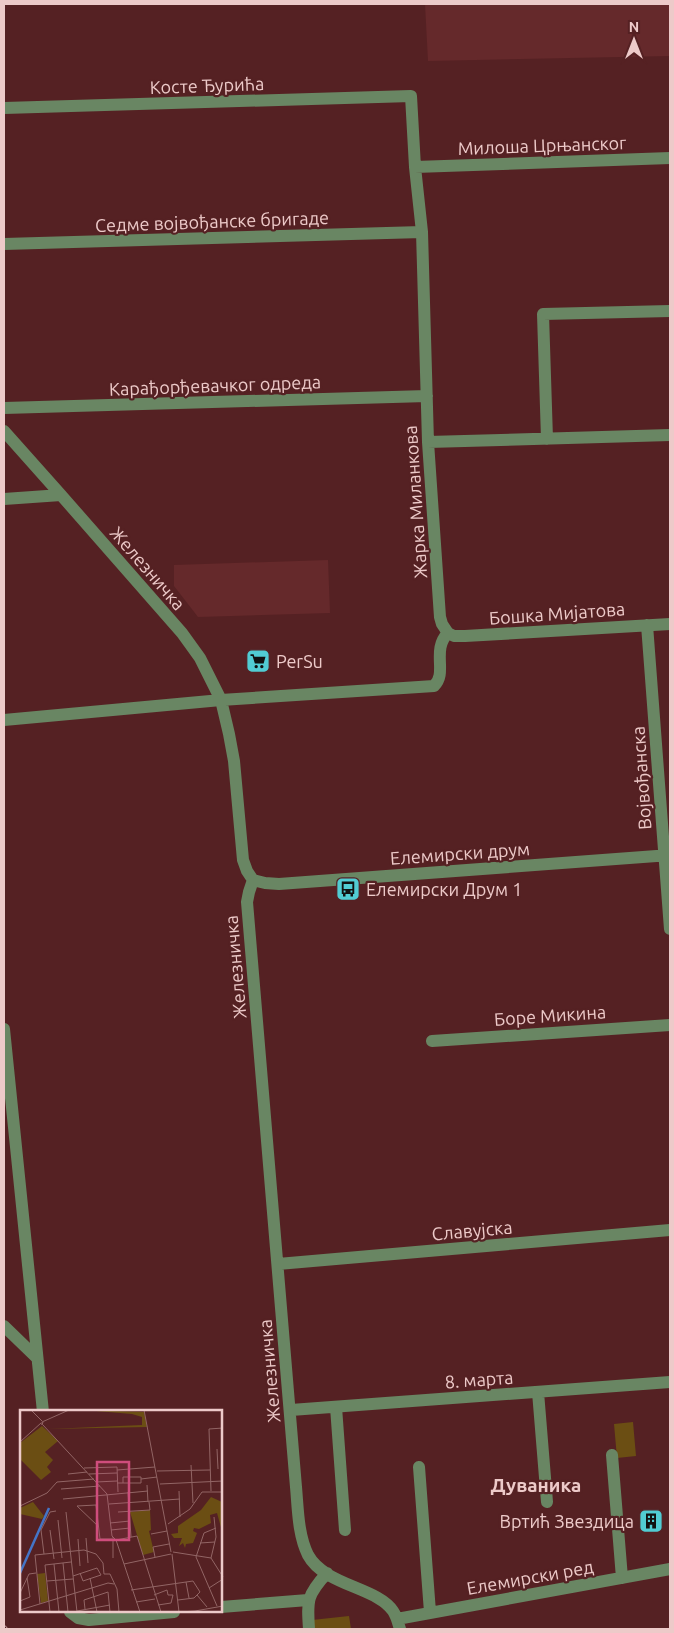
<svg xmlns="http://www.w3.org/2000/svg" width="674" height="1633" viewBox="0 0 674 1633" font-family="Ubuntu,sans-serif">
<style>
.built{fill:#65292b}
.green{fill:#6b4e13}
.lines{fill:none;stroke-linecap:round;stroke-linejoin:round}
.minor{stroke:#698663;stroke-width:12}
.rail-casing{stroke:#c7a0a0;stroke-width:5.5}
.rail{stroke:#552123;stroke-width:4;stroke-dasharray:11;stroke-linecap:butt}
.labels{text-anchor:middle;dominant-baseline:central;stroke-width:4.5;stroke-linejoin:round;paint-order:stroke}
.street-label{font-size:18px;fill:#edcac9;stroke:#552123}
.poi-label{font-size:18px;fill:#edcac9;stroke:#552123;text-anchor:start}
.neighbourhood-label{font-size:19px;font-weight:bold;fill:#edcac9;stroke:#552123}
.inset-river{fill:none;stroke:#4475c7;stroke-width:2.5}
.inset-road{fill:none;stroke:#926565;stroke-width:1}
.view{fill:#cf4d7c;fill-opacity:0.15;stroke:#cf4d7c;stroke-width:2.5}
.inset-edge{fill:none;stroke:#edcac9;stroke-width:2.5}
</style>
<rect width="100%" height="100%" fill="#552123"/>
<path class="built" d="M 425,4 L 670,4 L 670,56 L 428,61 Z
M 328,560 L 330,613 L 198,617 L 174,586 L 174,565 Z"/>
<path class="green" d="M 633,1422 L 636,1456 L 617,1458 L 614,1424 Z
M 349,1616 L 351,1629 L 313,1629 L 312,1620 Z"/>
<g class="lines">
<path class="minor" d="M 4,108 L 411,96 L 415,167 L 422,232 L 428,442 L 440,617 L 442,624 L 448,633
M 415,167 L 670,158
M 4,244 L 422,232
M 4,408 L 427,396
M 4,431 L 61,495 L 182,633 L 200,658 L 221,700 L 229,734 L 234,761 L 243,860 L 247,871 L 253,880
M 547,439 L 543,314 L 670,311
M 428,442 L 670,435
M 4,499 L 61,495
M 647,625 L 670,929
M 448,633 L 454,636 L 465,636 L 670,624
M 4,720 L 221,700 L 434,686 C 448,673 431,650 448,633
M 253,880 L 249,892 L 247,902 L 296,1487 C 298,1509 298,1535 308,1555 C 325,1586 377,1587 393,1611 C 397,1617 398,1623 400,1629
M 253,880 L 265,883 L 279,884 L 670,855
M 4,1029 L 43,1412
M 432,1041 L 670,1025
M 278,1264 L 670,1230
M 4,1326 L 37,1358
M 538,1392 L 547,1502
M 336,1407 L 345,1530
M 291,1410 L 670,1382
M 612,1455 L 622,1578
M 419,1467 L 430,1612
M 221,1607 L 308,1600
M 70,1612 L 78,1618 L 89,1620 L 174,1612
M 397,1619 L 670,1569
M 309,1629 C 307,1600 307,1595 327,1573"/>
<g class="rail-casing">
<path id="rail" d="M 4,1628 L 5,1629"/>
</g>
<use href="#rail" class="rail"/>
</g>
<defs>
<g id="supermarket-square" transform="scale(1.25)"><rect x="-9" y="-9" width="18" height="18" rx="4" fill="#51ccd3" stroke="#552123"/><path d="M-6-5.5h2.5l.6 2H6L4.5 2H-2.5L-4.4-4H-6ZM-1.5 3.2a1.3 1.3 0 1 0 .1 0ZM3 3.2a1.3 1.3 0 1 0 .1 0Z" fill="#111"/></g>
<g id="bus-square" transform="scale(1.25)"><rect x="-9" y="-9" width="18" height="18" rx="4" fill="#51ccd3" stroke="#552123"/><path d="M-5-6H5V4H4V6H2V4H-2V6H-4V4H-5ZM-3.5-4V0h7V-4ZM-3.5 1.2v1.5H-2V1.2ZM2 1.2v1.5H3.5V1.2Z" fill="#111"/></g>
<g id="building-square" transform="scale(1.25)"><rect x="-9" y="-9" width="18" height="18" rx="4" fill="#51ccd3" stroke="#552123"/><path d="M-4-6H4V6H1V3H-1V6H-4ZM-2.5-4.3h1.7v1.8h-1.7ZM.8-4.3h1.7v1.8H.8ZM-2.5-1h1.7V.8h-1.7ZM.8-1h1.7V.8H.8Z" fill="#111"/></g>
</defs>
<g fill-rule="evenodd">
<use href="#supermarket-square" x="258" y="661"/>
<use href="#bus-square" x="348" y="889"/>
<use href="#building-square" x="651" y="1521"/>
</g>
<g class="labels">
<g class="street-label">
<text transform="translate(207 85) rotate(-2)">Косте Ђурића</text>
<text transform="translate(542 145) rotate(-2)">Милоша Црњанског</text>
<text transform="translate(212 221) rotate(-2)">Седме војвођанске бригаде</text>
<text transform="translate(215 385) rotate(-2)">Карађорђевачког одреда</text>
<text transform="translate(415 502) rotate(-94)">Жарка Миланкова</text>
<text transform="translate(148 568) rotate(49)">Железничка</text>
<text transform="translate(557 613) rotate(-4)">Бошка Мијатова</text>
<text transform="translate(641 778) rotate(-94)">Војвођанска</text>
<text transform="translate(460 853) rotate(-4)">Елемирски друм</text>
<text transform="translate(235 967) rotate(-95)">Железничка</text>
<text transform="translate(550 1015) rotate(-4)">Боре Микина</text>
<text transform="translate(472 1230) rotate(-5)">Славујска</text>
<text transform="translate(269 1371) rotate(-95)">Железничка</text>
<text transform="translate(479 1379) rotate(-4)">8. марта</text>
<text transform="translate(530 1577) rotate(-10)">Елемирски ред</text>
</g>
<g class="poi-label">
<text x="276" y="661">PerSu</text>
<text x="366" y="889">Елемирски Друм 1</text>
<text x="634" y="1521" text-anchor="end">Вртић Звездица</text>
</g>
<g class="neighbourhood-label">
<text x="536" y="1485">Дуваника</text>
</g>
</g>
<g transform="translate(20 1410)">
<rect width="202" height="202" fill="#552123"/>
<path d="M 64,0 L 124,2 L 127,17 L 29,19 L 122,15 L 122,7 L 112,4 ZM 22,16 L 38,31 L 25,42 L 33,50 L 27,57 L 31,62 L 21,70 L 0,49 L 0,33 ZM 191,87 L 202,92 L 202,121 L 197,103 L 190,105 L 191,113 L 179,119 L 174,118 L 173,121 L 177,123 L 173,133 L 166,134 L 165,138 L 163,133 L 159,136 L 162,128 L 154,128 L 151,124 L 158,123 L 158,116 L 181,100 ZM 13,92 L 24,106 L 22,109 L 0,104 L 0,98 ZM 130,100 L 131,120 L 129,121 L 134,142 L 123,145 L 110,102 ZM 25,163 L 28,191 L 21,193 L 17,164 Z" fill="#6b4e13"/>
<path class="inset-river" d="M 0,163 L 29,98"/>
<path class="inset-road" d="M 11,0 L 22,11M 124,0 L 151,142M 23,12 L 22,15 L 22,12 L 49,0M 23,15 L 87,84 L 92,126 L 96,130 L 120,202M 0,32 L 21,13M 197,39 L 198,59M 171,55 L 173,93M 64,58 L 97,57 L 98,82M 97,60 L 135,57M 137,61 L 190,60M 48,64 L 67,62M 69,64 L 97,63M 121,69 L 137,67M 76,72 L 97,71M 97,73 L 121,73 L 121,69M 103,73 L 103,67 L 121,67 L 121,69M 140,74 L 203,71M 127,75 L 128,92M 41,79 L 80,76M 159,81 L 160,107M 191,81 L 189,19 L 203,18M 108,82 L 111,127M 43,89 L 128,81M 89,94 L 160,89M 0,96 L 27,83 L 37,72 L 74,69M 46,102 L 57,202M 98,102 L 130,100 L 129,92M 38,110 L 42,148M 90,113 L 110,111M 148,114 L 170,99 L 182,82 L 203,82M 79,117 L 57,96 L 76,95 L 80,129 L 92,129M 196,118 L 184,123 L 176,147 L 197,196M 30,120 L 34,149M 91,120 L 110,118M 131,124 L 147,121M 93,127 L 93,148M 66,128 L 68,153M 58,129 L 60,156M 96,130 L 117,126 L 141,202M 180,133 L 195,132M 153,142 L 191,148M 24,144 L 21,120 L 30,102 L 36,101M 152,144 L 159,202M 135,147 L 133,137 L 149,134M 191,148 L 196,127 L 194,107M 191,148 L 203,167M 43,153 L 48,202M 34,154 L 39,202M 104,154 L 151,144M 53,166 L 77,158 L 81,165 L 63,171 L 60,163M 70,168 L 77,202M 27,171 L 53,169M 166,172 L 169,188M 189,178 L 203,169M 111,180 L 173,171 L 180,182 L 174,188 L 158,190M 0,183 L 9,164 L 16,163M 134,185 L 147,180 L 148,185 L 153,185 L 151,193 L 138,195M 177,185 L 187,197M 0,191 L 10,187 L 7,168M 116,192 L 135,189M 20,194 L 15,145 L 64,140 L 76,144 L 83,153 L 84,164 L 90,164 L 97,179 L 99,202M 65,199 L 64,190 L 88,182 L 90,202M 0,200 L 88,173 L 94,174M 57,201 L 90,195M 175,201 L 203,196M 30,202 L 25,155 L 51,152M 160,202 L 175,201"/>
<path class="view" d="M 77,52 L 109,52 L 109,130 L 77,130 Z"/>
<rect width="202" height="202" class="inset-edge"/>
</g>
<rect width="674" height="1633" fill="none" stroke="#edcac9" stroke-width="10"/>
<g transform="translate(634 40)" stroke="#552123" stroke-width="4" paint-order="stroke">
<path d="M0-4L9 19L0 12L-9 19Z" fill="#edcac9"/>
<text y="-8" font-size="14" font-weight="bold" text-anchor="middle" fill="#edcac9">N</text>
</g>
</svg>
